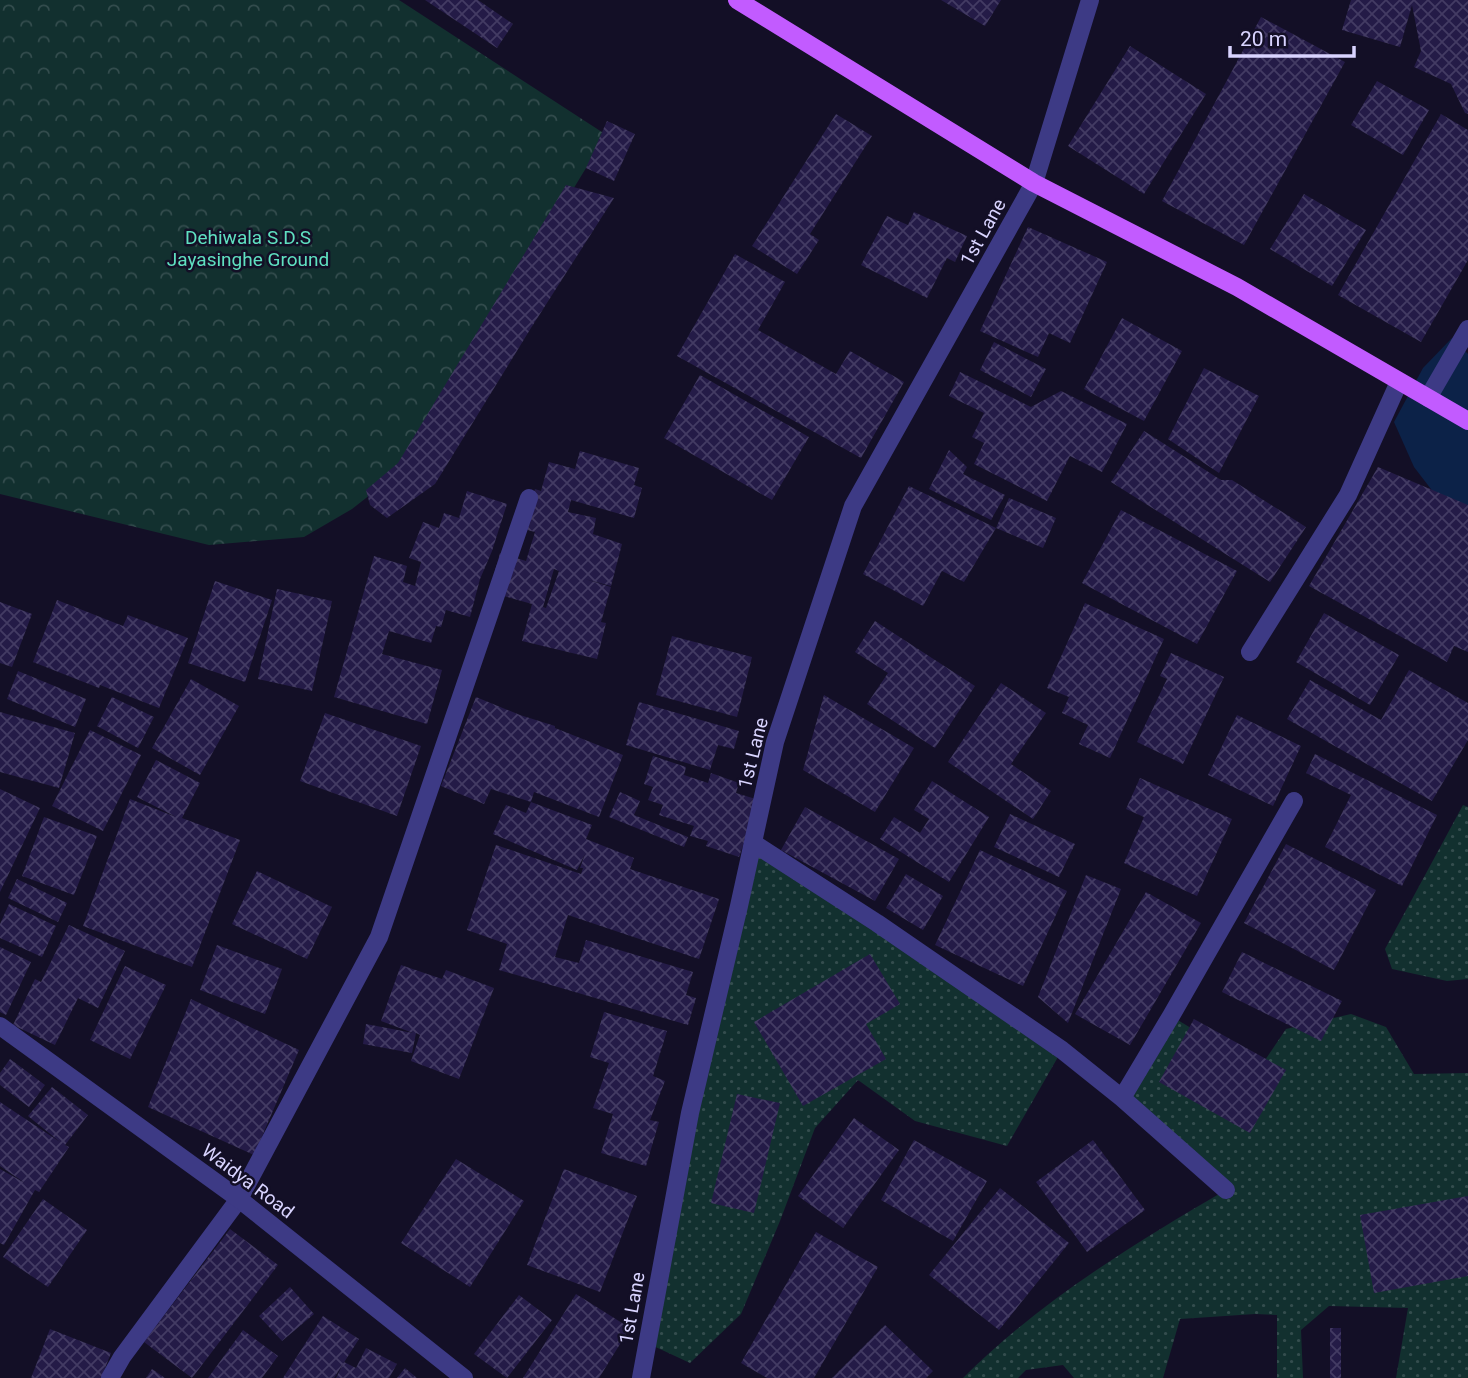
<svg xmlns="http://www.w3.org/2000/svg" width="1468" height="1378" viewBox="0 0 1468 1378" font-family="Roboto,sans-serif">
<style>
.grass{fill:url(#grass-dots)}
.park{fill:url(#park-crowns)}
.water{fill:#0c2248}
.building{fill:url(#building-cross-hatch);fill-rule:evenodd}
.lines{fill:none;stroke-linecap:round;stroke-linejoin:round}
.service{stroke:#3d3a85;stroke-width:18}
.minor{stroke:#3d3a85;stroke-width:18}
.tertiary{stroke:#3d3a85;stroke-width:18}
.primary{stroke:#c25bff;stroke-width:18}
.labels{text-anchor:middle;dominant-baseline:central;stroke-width:5;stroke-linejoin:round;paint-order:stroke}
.street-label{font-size:19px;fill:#d9d4ff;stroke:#130f26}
.park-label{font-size:19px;fill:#5fe0c0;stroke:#130f26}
</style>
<defs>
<pattern id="grass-dots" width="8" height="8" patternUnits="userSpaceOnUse" patternTransform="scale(1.75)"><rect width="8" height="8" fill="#12302f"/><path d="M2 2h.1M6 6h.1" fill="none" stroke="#344d4e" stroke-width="1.8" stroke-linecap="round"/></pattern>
<pattern id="park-crowns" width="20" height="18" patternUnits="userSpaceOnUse" patternTransform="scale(1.75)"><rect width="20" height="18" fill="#12302f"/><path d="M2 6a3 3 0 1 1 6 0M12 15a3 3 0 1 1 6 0" fill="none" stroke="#344d4e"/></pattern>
<pattern id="building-cross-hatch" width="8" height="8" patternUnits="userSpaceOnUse" patternTransform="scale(1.75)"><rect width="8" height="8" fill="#241b47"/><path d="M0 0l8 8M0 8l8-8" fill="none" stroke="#433b63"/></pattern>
</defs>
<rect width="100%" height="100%" fill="#130f26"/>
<path class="grass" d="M 1463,805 L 1468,807 L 1468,979 L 1447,981 L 1392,969 L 1385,949 Z
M 753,843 L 1062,1050 L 1007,1146 L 915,1121 L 858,1080 L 815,1128 L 780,1221 L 741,1314 L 690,1363 L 647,1343 Z
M 1351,1014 L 1386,1027 L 1414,1074 L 1468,1073 L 1468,1378 L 1396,1378 L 1408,1308 L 1329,1306 L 1301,1330 L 1303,1378 L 1277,1378 L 1277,1315 L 1255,1314 L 1180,1319 L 1163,1378 L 1074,1378 L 1063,1365 L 1026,1370 L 1018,1378 L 963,1378 C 1039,1302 1133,1244 1226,1190 L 1122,1098 L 1171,1016 L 1259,1069 L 1286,1029 Z"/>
<path class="park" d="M 0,0 L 399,0 L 608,136 L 586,168 L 403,469 L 352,509 L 304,537 L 209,545 L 0,494 Z"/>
<path class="water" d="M 1452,338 L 1468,354 L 1468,517 L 1444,506 L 1414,467 L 1394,422 L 1423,368 Z"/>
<path class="building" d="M 425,0 L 478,0 L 513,24 L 497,48 Z
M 941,0 L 1001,0 L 985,26 Z
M 1351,0 L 1468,0 L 1468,114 L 1465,113 L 1451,84 L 1414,67 L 1421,51 L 1412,5 L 1400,47 L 1342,30 Z
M 1261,17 L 1345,62 L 1244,245 L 1162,201 Z
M 1130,46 L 1206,94 L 1144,194 L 1068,146 Z
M 1377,81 L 1429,110 L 1403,155 L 1351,125 Z
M 836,114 L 872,136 L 810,234 L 819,240 L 797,274 L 752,246 Z
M 1441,114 L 1468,130 L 1468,260 L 1421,342 L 1338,295 Z
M 607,121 L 635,134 L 614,181 L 586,168 Z
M 566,185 L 614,198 L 531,328 L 435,484 L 387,518 L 370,505 L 366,490 L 398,463 Z
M 1304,194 L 1366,230 L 1332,286 L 1270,249 Z
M 914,212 L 967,236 L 955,262 L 947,258 L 927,298 L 861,265 L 887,216 L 908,225 Z
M 1028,227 L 1107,262 L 1070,343 L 1049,333 L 1038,357 L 980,331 Z
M 735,254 L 785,282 L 758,330 L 836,374 L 850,351 L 904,382 L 861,458 L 677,356 Z
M 1122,318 L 1182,351 L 1144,421 L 1084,389 Z
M 994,342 L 1046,369 L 1031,397 L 980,370 Z
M 1204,368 L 1259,396 L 1219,473 L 1168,439 Z
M 960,372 L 1031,407 L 1061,391 L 1127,424 L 1102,472 L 1070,456 L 1047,501 L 974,464 L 984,443 L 972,437 L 984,413 L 949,396 Z
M 700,375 L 809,437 L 772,500 L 664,438 Z
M 1144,431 L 1221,480 L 1232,480 L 1306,527 L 1270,582 L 1111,482 Z
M 949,450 L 967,467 L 963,474 L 1005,495 L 991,520 L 929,489 Z
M 580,451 L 639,468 L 634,485 L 642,488 L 634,518 L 571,500 L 568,512 L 596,518 L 593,534 L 622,544 L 611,586 L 585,579 L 611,587 L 601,622 L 606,623 L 597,659 L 522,641 L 532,604 L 489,592 L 500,553 L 526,561 L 535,532 L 523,529 L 535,489 L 541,491 L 549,462 L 575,469 ZM 554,569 L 559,571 L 546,608 L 543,607 Z
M 1378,467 L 1468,505 L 1468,652 L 1454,646 L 1447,662 L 1309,586 Z
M 909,486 L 996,528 L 964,582 L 942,571 L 923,606 L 863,574 Z
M 467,491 L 507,504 L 492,551 L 480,579 L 470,617 L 446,610 L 441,627 L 436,626 L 431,643 L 389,631 L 382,654 L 442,670 L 427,724 L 334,697 L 374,556 L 407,566 L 403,582 L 415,586 L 421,562 L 409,558 L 423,522 L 439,528 L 444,513 L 459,518 Z
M 1009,498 L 1056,518 L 1043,548 L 996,528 Z
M 1121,510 L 1237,571 L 1197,644 L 1082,583 Z
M 215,581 L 272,600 L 245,682 L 188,663 Z
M 277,589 L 332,601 L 312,691 L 258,679 Z
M 57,600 L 123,626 L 128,615 L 188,638 L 159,708 L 100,685 L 99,688 L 33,662 Z
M 0,602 L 32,614 L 12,667 L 0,663 Z
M 1085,603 L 1164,639 L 1110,758 L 1079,744 L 1088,725 L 1062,713 L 1069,697 L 1047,688 Z
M 1324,613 L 1399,655 L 1370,705 L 1296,662 Z
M 875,621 L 975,686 L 935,748 L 867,704 L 888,673 L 855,652 Z
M 672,636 L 752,657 L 737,717 L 656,695 Z
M 1171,653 L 1224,677 L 1183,764 L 1137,742 L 1167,679 L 1160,676 Z
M 1409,670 L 1468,703 L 1468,740 L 1432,801 L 1287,719 L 1310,680 L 1381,720 Z
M 18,671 L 86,699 L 75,727 L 7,699 Z
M 191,679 L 239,706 L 200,775 L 152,748 Z
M 1001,683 L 1046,713 L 1011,764 L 1051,791 L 1033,819 L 948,762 Z
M 824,695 L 914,748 L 875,812 L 803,770 Z
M 112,697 L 154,717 L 138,748 L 97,726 Z
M 476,697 L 520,715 L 555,726 L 555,728 L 623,755 L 599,817 L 534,792 L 531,802 L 592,825 L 586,839 L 634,858 L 630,869 L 719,899 L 699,959 L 568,915 L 555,957 L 579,963 L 586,940 L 693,972 L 686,995 L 696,998 L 688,1025 L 499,970 L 507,944 L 467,930 L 496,845 L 581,874 L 583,868 L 580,868 L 585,854 L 577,870 L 493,834 L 506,805 L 526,813 L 531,802 L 491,789 L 484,804 L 441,786 Z
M 639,702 L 739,731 L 734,749 L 718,745 L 710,770 L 626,745 Z
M 0,712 L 75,733 L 59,788 L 0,772 Z
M 325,713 L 421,746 L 397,816 L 300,781 Z
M 1237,715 L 1301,746 L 1273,806 L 1208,775 Z
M 90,730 L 141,755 L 103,831 L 52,806 Z
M 1315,754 L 1437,815 L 1402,886 L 1325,847 L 1351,795 L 1306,773 Z
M 653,756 L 686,767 L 684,775 L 708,783 L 711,773 L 739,783 L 736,793 L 759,800 L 739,857 L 706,846 L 708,841 L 690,836 L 694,826 L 659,815 L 663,805 L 648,800 L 653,787 L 644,784 Z
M 156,760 L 200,783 L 182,818 L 240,840 L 192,967 L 83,926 L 130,799 L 176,817 L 137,797 Z
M 1140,778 L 1232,819 L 1197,896 L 1124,863 L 1144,817 L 1126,809 Z
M 932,781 L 989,817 L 949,882 L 880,839 L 894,817 L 920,833 L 929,819 L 914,810 Z
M 0,789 L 40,808 L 0,892 Z
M 620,792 L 640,801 L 634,815 L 688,837 L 684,847 L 609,817 Z
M 805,807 L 899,859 L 875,901 L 781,850 Z
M 1010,814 L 1075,844 L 1059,877 L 994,847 Z
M 44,817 L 97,836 L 74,895 L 22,876 Z
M 1286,844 L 1376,890 L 1334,970 L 1244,923 Z
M 980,850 L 1067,891 L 1023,986 L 935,945 Z
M 257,871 L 332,907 L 307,959 L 232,924 Z
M 906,874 L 943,896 L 923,930 L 886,908 Z
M 1086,875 L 1121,889 L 1068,1023 L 1038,997 Z
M 17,879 L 67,903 L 58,922 L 8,898 Z
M 1146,892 L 1201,923 L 1130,1045 L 1075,1014 Z
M 9,904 L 56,926 L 42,957 L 0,938 L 0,924 Z
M 69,925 L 125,951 L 98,1008 L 78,998 L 55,1045 L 13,1025 L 35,979 L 41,982 Z
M 217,945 L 282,969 L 265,1014 L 200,990 Z
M 0,947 L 31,962 L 6,1015 L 0,1012 Z
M 1242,952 L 1342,1001 L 1321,1041 L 1222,992 Z
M 870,954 L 900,1004 L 866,1024 L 886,1059 L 803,1106 L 754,1022 Z
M 401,965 L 442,979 L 446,970 L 494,988 L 459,1079 L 411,1061 L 420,1035 L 416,1033 L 412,1053 L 363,1044 L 366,1024 L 413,1033 L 381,1021 Z
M 125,966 L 166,985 L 130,1059 L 90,1040 Z
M 191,999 L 299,1050 L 254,1155 L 148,1107 Z
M 604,1012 L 667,1031 L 653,1076 L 665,1081 L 650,1120 L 659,1122 L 646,1166 L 601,1153 L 613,1114 L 593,1108 L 609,1063 L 590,1057 Z
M 1194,1019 L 1286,1070 L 1250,1133 L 1159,1082 Z
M 10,1059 L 45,1085 L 29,1107 L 0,1085 L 0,1073 Z
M 52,1087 L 88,1115 L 65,1145 L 69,1147 L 39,1192 L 35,1190 L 4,1245 L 0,1243 L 0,1169 L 25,1183 L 0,1166 L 0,1102 L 60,1142 L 28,1116 Z
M 737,1094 L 780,1103 L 754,1213 L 711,1203 Z
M 854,1118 L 899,1150 L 843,1228 L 798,1196 Z
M 914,1140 L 987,1181 L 953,1241 L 881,1200 Z
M 1093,1140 L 1145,1210 L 1087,1252 L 1036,1182 Z
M 456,1159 L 524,1201 L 470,1287 L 401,1243 Z
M 564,1169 L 637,1196 L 600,1292 L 527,1265 Z
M 1000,1188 L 1069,1243 L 999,1330 L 929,1275 Z
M 1468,1196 L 1468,1276 L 1374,1293 L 1360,1215 Z
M 43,1199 L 87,1230 L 48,1287 L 3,1257 Z
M 230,1229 L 278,1265 L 192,1378 L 144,1342 Z
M 816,1232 L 878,1267 L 814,1378 L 767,1378 L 741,1363 Z
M 290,1287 L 314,1314 L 282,1341 L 259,1316 Z
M 576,1294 L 630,1328 L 599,1378 L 523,1378 Z
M 519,1295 L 552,1320 L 507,1378 L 474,1354 Z
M 323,1316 L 359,1339 L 334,1378 L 283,1378 Z
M 885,1325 L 933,1371 L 926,1378 L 832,1378 Z
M 1330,1328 L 1341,1328 L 1341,1378 L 1330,1378 Z
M 50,1329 L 111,1353 L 101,1378 L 31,1378 Z
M 243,1330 L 278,1356 L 262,1378 L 208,1378 Z
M 366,1348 L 397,1364 L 389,1378 L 336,1378 L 344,1362 L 356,1368 Z
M 405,1368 L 417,1378 L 397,1378 Z
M 152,1369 L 165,1378 L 146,1378 Z"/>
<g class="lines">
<path class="service" d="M 1034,183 L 1090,0"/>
<path class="minor" d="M 1428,398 L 1468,329
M 1250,652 L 1348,495 L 1399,382
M 753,843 L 877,923 L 1062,1050 L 1122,1098 L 1226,1190
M 1122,1098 L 1171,1016 L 1294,801
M 110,1378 L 122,1357 L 239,1199 L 379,937 L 529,498
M 641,1378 L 690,1113 L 739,906 L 775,742 L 853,506 L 1034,183"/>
<path class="tertiary" d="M 0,1026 L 239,1199 L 464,1378"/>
<path class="primary" d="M 737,0 L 1034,183 L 1237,287 L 1468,421"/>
</g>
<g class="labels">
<g class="street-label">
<text transform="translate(983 232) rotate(-61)">1st Lane</text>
<text transform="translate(753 753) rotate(-76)">1st Lane</text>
<text transform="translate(248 1181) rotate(37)">Waidya Road</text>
<text transform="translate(632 1308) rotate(-80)">1st Lane</text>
</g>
<g class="park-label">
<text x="248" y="237">Dehiwala S.D.S<tspan x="248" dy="22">Jayasinghe Ground</tspan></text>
</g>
</g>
<path d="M1230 46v10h124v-10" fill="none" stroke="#d9d4ff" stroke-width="3.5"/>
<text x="1240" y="46" font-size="21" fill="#d9d4ff" stroke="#130f26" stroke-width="5" paint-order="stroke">20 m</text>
</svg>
